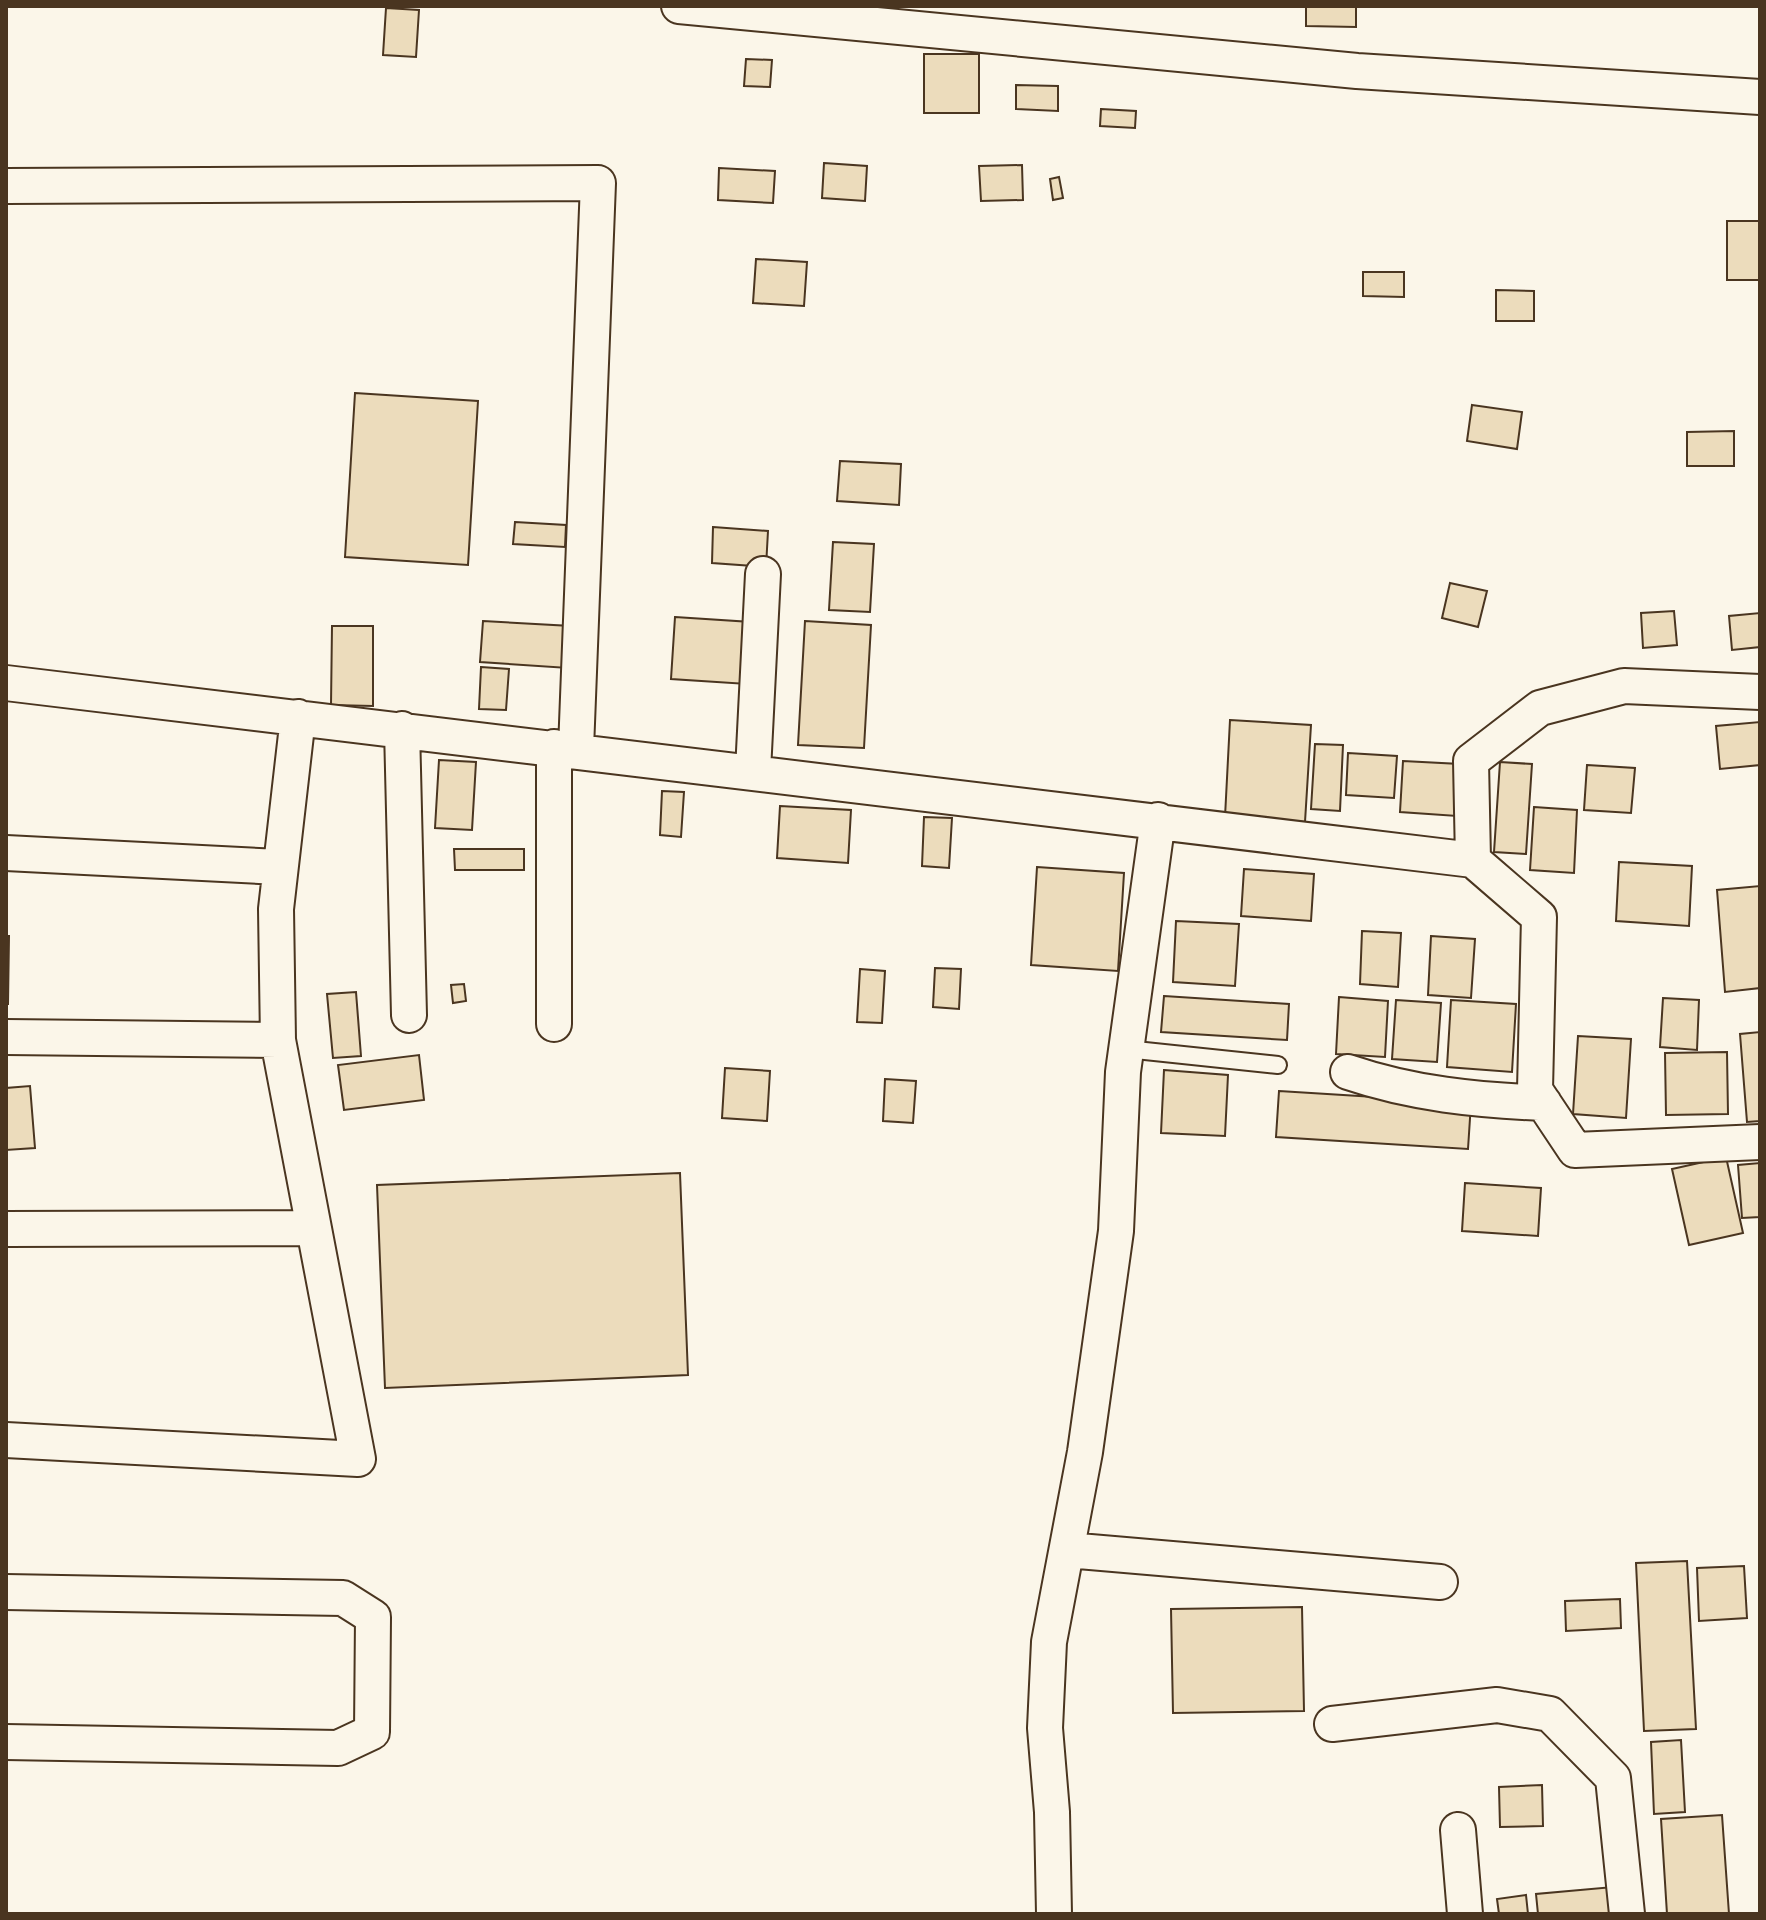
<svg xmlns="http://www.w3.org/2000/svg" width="1766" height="1920" viewBox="0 0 1766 1920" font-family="Signika,sans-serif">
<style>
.building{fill:#ecdcbc;stroke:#4a3520;stroke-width:2}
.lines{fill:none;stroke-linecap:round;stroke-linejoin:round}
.service-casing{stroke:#4a3520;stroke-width:20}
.minor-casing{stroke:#4a3520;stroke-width:38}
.service{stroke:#fbf6e9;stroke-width:16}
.minor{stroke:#fbf6e9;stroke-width:34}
</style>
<rect width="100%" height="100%" fill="#fbf6e9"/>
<path class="building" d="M 1306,6 L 1356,6 L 1356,27 L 1306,26 Z
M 386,8 L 419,10 L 416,57 L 383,55 Z
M 924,54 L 979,54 L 979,113 L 924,113 Z
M 746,59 L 772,60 L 770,87 L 744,86 Z
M 1016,85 L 1058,86 L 1058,111 L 1016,109 Z
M 1101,109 L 1136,111 L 1135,128 L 1100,126 Z
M 824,163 L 867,166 L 865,201 L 822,198 Z
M 1022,165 L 1023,200 L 981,201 L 979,166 Z
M 719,168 L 775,171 L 773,203 L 718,200 Z
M 1059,177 L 1063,198 L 1053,200 L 1050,179 Z
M 1727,221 L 1760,221 L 1760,280 L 1727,280 Z
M 756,259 L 807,262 L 804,306 L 753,303 Z
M 1363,272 L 1404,272 L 1404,297 L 1363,296 Z
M 1496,290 L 1534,291 L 1534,321 L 1496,321 Z
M 355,393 L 478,401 L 468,565 L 345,557 Z
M 1472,405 L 1522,412 L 1517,449 L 1467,441 Z
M 1734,431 L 1734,466 L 1687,466 L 1687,432 Z
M 840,461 L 901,464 L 899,505 L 837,501 Z
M 515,522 L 566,525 L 565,547 L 513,544 Z
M 713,527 L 768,531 L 766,567 L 712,563 Z
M 833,542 L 874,544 L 870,612 L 829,610 Z
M 1450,583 L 1487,591 L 1478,627 L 1442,618 Z
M 1674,611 L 1677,645 L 1643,648 L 1641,613 Z
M 1760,613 L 1760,647 L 1732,650 L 1729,616 Z
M 675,617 L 751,622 L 747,684 L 671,679 Z
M 483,621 L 571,626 L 568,668 L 480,662 Z
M 805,621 L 871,625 L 864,748 L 798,745 Z
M 332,626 L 373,626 L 373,706 L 331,705 Z
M 481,667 L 509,669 L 506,710 L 479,709 Z
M 1230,720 L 1311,725 L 1305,822 L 1225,817 Z
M 1760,722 L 1760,765 L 1720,769 L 1716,726 Z
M 1315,744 L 1343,745 L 1340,811 L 1311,809 Z
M 1348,753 L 1397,756 L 1394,798 L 1346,795 Z
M 439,760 L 476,762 L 472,830 L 435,828 Z
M 1403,761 L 1460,764 L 1457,816 L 1400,812 Z
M 1500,762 L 1532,764 L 1526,854 L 1494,852 Z
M 1587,765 L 1635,768 L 1631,813 L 1584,810 Z
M 662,791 L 684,792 L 681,837 L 660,835 Z
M 780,806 L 851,810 L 848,863 L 777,858 Z
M 1534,807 L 1577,810 L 1574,873 L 1530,870 Z
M 924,817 L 952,818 L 949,868 L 922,866 Z
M 454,849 L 524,849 L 524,870 L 455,870 Z
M 1619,862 L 1692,866 L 1689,926 L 1616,921 Z
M 1037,867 L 1124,873 L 1118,971 L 1031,965 Z
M 1244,869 L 1314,874 L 1311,921 L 1241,916 Z
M 1760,886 L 1760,988 L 1725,992 L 1717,890 Z
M 1176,921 L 1239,924 L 1235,986 L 1173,982 Z
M 1362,931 L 1401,933 L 1398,987 L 1360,984 Z
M 6,936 L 9,936 L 8,1004 L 6,1004 Z
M 1431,936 L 1475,939 L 1471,998 L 1428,995 Z
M 935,968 L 961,969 L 959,1009 L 933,1007 Z
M 860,969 L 885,971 L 882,1023 L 857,1022 Z
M 464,984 L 466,1001 L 453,1003 L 451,985 Z
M 356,992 L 361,1056 L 333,1058 L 327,994 Z
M 1164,996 L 1289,1004 L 1287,1040 L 1161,1032 Z
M 1339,997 L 1388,1001 L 1385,1057 L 1336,1054 Z
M 1663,998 L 1699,1000 L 1697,1050 L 1660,1047 Z
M 1396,1000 L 1441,1003 L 1437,1062 L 1392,1059 Z
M 1451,1000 L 1516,1004 L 1512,1072 L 1447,1067 Z
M 1760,1032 L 1760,1121 L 1747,1122 L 1740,1034 Z
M 1578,1036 L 1631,1039 L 1626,1118 L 1573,1114 Z
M 1727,1052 L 1728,1114 L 1666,1115 L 1665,1053 Z
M 419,1055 L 424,1100 L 344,1110 L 338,1065 Z
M 725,1068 L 770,1071 L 767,1121 L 722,1118 Z
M 1164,1070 L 1228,1075 L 1225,1136 L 1161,1133 Z
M 885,1079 L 916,1081 L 913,1123 L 883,1121 Z
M 30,1086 L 35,1148 L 6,1150 L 6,1088 Z
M 1279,1091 L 1471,1103 L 1468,1149 L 1276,1137 Z
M 1726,1157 L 1743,1233 L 1689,1245 L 1672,1169 Z
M 1760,1163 L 1760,1217 L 1742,1218 L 1738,1165 Z
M 680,1173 L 688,1375 L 385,1388 L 377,1185 Z
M 1465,1183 L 1541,1188 L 1538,1236 L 1462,1231 Z
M 1687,1561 L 1696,1729 L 1644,1731 L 1636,1563 Z
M 1744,1566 L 1747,1618 L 1699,1621 L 1697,1568 Z
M 1620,1599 L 1621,1628 L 1566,1631 L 1565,1601 Z
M 1302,1607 L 1304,1711 L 1173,1713 L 1171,1609 Z
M 1681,1740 L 1685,1812 L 1654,1814 L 1651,1742 Z
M 1542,1785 L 1543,1826 L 1500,1827 L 1499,1787 Z
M 1722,1815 L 1729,1914 L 1667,1914 L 1661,1819 Z
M 1613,1887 L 1616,1914 L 1538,1914 L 1536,1894 Z
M 1526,1895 L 1528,1914 L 1499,1914 L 1497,1899 Z"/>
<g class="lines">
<g class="service-casing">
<path id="service" d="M 1126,1049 L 1278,1065"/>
</g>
<g class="minor-casing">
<path id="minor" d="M 679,6 L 1357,71 L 1760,97
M 6,186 L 598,183 L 576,749
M 6,683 L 1473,860 L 1539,917 L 1535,1090 L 1575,1150 L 1760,1142
M 402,729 L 409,1015
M 554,747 L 554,1024
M 753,771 L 763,574
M 6,853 L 279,867
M 1473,860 L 1471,761 L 1540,708 L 1624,686 L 1760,692
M 6,1037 L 278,1040
M 1348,1072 C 1413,1094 1476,1100 1544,1103
M 6,1229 L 311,1228
M 6,1440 L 358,1459 L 278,1040 L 276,909 L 298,717
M 1067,1550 L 1440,1582
M 6,1592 L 343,1598 L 373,1617 L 372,1732 L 338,1748 L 6,1742
M 1332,1724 L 1497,1705 L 1550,1714 L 1613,1778 L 1627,1914
M 1458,1830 L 1465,1914
M 1054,1914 L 1052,1812 L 1045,1728 L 1049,1642 L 1085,1452 L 1116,1231 L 1123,1072 L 1158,820"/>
</g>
<use href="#service" class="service"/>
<use href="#minor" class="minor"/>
</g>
<rect width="1766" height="1920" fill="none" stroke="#4a3520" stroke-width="16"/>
</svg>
